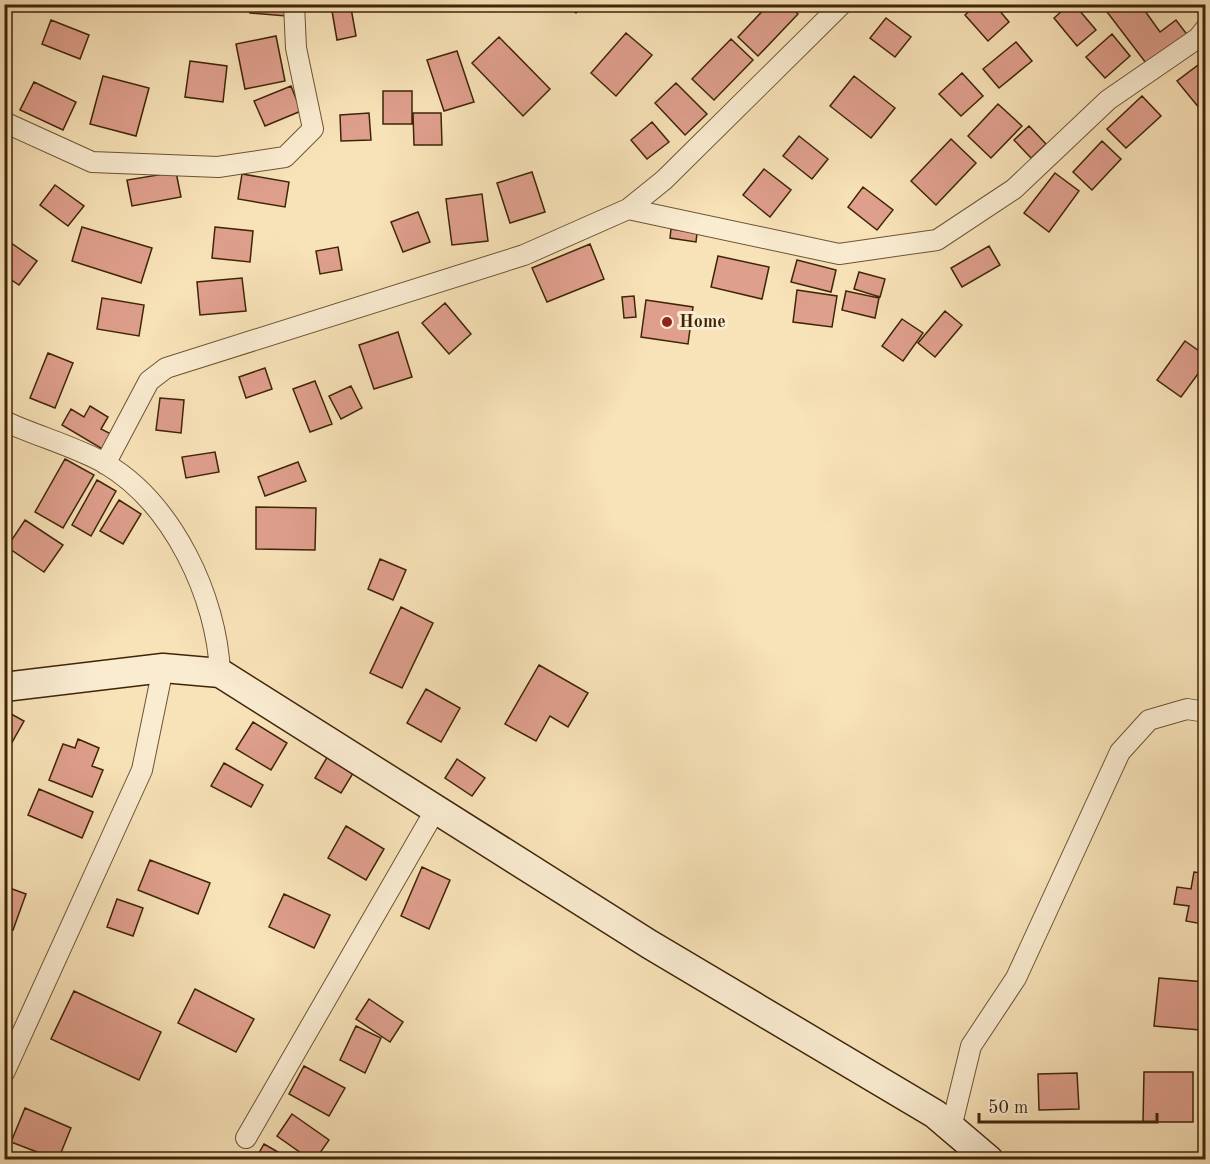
<svg xmlns="http://www.w3.org/2000/svg" width="1210" height="1164" viewBox="0 0 1210 1164" font-family="'Old Standard TT',serif">
<style>
.building{fill:#df9f8d;stroke:#3f2507;stroke-width:1.5}
.lines{fill:none;stroke-linecap:round;stroke-linejoin:round}
.street-casing{stroke:#6d5433;stroke-width:22}
.secondary-casing{stroke:#3f2507;stroke-width:31}
.street{stroke:#faecd1;stroke-width:20}
.secondary{stroke:#faecd1;stroke-width:28}
.poi-dot{fill:#8f2418;stroke:#faecd1;stroke-width:2}
.labels{text-anchor:middle;dominant-baseline:central;stroke-width:6;stroke-linejoin:round;paint-order:stroke}
.poi-label{font-size:18px;font-weight:bold;fill:#3f2507;stroke:#faecd1;text-anchor:start}
</style>
<rect width="100%" height="100%" fill="#f8e2b8"/>
<filter id="stains"><feTurbulence type="fractalNoise" baseFrequency=".00333" numOctaves="4"/><feColorMatrix values="0 0 0 0 .2 0 0 0 0 .09 0 0 0 0 .02 0 0 0 .5 -.17"/></filter>
<radialGradient id="worn" r=".72"><stop offset=".6" stop-color="#630" stop-opacity="0"/><stop offset="1" stop-color="#630" stop-opacity=".3"/></radialGradient>
<path class="building" d="M 154,4 L 190,4 L 190,8 L 154,7 Z
M 250,4 L 286,4 L 286,16 L 250,13 Z
M 566,4 L 583,4 L 576,13 Z
M 769,4 L 788,4 L 798,14 L 758,56 L 738,37 Z
M 977,4 L 994,4 L 1009,22 L 988,41 L 965,15 Z
M 1070,4 L 1074,4 L 1096,30 L 1077,46 L 1054,18 Z
M 1101,4 L 1140,4 L 1160,32 L 1176,20 L 1189,37 L 1149,67 Z
M 351,8 L 356,36 L 337,40 L 332,11 Z
M 886,18 L 911,37 L 895,57 L 870,38 Z
M 51,20 L 89,35 L 80,59 L 42,44 Z
M 626,33 L 652,55 L 616,96 L 591,73 Z
M 1112,34 L 1130,56 L 1105,78 L 1086,57 Z
M 276,36 L 285,81 L 245,89 L 236,44 Z
M 499,37 L 550,89 L 523,116 L 472,63 Z
M 731,39 L 753,60 L 714,100 L 692,79 Z
M 1016,42 L 1032,61 L 999,88 L 983,69 Z
M 457,51 L 474,102 L 444,111 L 427,60 Z
M 1206,59 L 1206,105 L 1200,109 L 1177,81 Z
M 190,61 L 227,66 L 223,102 L 185,97 Z
M 962,73 L 983,96 L 961,116 L 939,94 Z
M 103,76 L 149,88 L 136,136 L 90,124 Z
M 854,76 L 895,108 L 871,138 L 830,106 Z
M 34,82 L 76,102 L 63,130 L 20,110 Z
M 676,83 L 707,114 L 685,135 L 655,103 Z
M 291,86 L 301,111 L 265,126 L 254,101 Z
M 383,91 L 412,91 L 412,124 L 383,124 Z
M 1142,96 L 1161,116 L 1126,148 L 1107,129 Z
M 998,104 L 1022,126 L 991,158 L 968,136 Z
M 369,113 L 371,140 L 341,141 L 340,115 Z
M 413,113 L 441,113 L 442,145 L 414,145 Z
M 652,122 L 669,142 L 647,159 L 631,140 Z
M 1206,125 L 1206,138 L 1199,132 Z
M 1029,126 L 1046,144 L 1031,158 L 1014,140 Z
M 799,136 L 828,159 L 812,179 L 783,156 Z
M 951,139 L 976,163 L 936,205 L 911,181 Z
M 1102,141 L 1121,159 L 1092,190 L 1073,172 Z
M 764,169 L 791,190 L 770,217 L 743,195 Z
M 176,172 L 181,197 L 132,206 L 127,180 Z
M 532,172 L 545,212 L 510,223 L 497,183 Z
M 1055,173 L 1079,191 L 1049,232 L 1024,213 Z
M 242,174 L 289,182 L 285,207 L 238,199 Z
M 55,185 L 84,206 L 68,226 L 40,205 Z
M 863,187 L 893,210 L 877,230 L 848,207 Z
M 482,194 L 488,241 L 452,245 L 446,199 Z
M 418,212 L 430,242 L 403,252 L 391,222 Z
M 82,227 L 152,248 L 141,283 L 72,261 Z
M 215,227 L 253,231 L 250,262 L 212,258 Z
M 671,229 L 697,233 L 696,242 L 670,238 Z
M 4,238 L 37,261 L 19,285 L 4,275 Z
M 590,244 L 604,279 L 547,302 L 532,268 Z
M 989,246 L 1000,265 L 962,287 L 951,268 Z
M 338,247 L 342,270 L 320,274 L 316,251 Z
M 718,256 L 769,267 L 762,299 L 711,287 Z
M 797,260 L 836,270 L 831,292 L 791,282 Z
M 859,272 L 885,279 L 880,297 L 854,289 Z
M 242,278 L 246,311 L 200,315 L 197,282 Z
M 797,290 L 837,296 L 832,327 L 793,322 Z
M 846,291 L 879,298 L 875,318 L 842,310 Z
M 634,296 L 636,317 L 624,318 L 622,297 Z
M 102,298 L 144,305 L 139,336 L 97,329 Z
M 646,300 L 693,307 L 688,344 L 641,337 Z
M 445,303 L 471,334 L 449,354 L 422,323 Z
M 945,311 L 962,325 L 935,357 L 918,343 Z
M 902,319 L 923,333 L 903,361 L 882,346 Z
M 398,332 L 412,377 L 374,389 L 359,345 Z
M 1185,341 L 1206,356 L 1206,363 L 1181,397 L 1157,380 Z
M 48,353 L 73,363 L 55,408 L 30,398 Z
M 265,368 L 272,389 L 246,398 L 239,377 Z
M 315,381 L 332,424 L 310,432 L 293,389 Z
M 351,386 L 362,408 L 341,419 L 329,396 Z
M 160,398 L 184,400 L 181,433 L 156,430 Z
M 90,406 L 108,417 L 101,429 L 113,435 L 104,450 L 62,425 L 71,409 L 84,417 Z
M 215,452 L 219,472 L 186,478 L 182,457 Z
M 65,459 L 94,475 L 63,528 L 35,512 Z
M 298,462 L 306,481 L 265,496 L 258,477 Z
M 97,480 L 116,491 L 91,536 L 72,525 Z
M 119,500 L 141,514 L 123,544 L 100,531 Z
M 256,507 L 316,508 L 315,550 L 256,549 Z
M 25,520 L 63,545 L 44,572 L 7,547 Z
M 380,559 L 406,570 L 393,600 L 368,589 Z
M 401,607 L 433,623 L 402,688 L 370,673 Z
M 539,665 L 588,693 L 568,727 L 550,716 L 536,741 L 505,724 Z
M 426,689 L 460,708 L 441,742 L 407,723 Z
M 4,710 L 24,721 L 6,753 L 4,752 Z
M 253,722 L 287,743 L 271,770 L 236,749 Z
M 78,739 L 99,748 L 92,766 L 103,770 L 92,797 L 49,780 L 63,744 L 75,748 Z
M 329,754 L 355,770 L 341,793 L 315,778 Z
M 457,759 L 485,778 L 472,796 L 445,778 Z
M 224,763 L 263,785 L 251,807 L 211,786 Z
M 39,789 L 93,812 L 82,838 L 28,815 Z
M 346,826 L 384,849 L 366,880 L 328,858 Z
M 150,860 L 210,883 L 198,914 L 138,890 Z
M 422,867 L 450,880 L 429,929 L 401,916 Z
M 1194,872 L 1206,874 L 1206,933 L 1202,932 L 1203,924 L 1186,921 L 1189,906 L 1174,904 L 1177,887 L 1191,889 Z
M 4,886 L 26,894 L 13,930 L 4,927 Z
M 284,894 L 330,915 L 314,948 L 269,927 Z
M 117,899 L 143,908 L 133,936 L 107,927 Z
M 1159,978 L 1205,982 L 1200,1030 L 1154,1026 Z
M 195,989 L 254,1019 L 236,1052 L 178,1023 Z
M 74,991 L 161,1032 L 139,1080 L 51,1039 Z
M 369,999 L 403,1022 L 390,1042 L 356,1019 Z
M 356,1026 L 381,1038 L 365,1073 L 340,1060 Z
M 304,1066 L 345,1088 L 329,1116 L 289,1094 Z
M 1144,1072 L 1193,1072 L 1193,1122 L 1143,1122 Z
M 1077,1073 L 1079,1109 L 1039,1110 L 1038,1074 Z
M 25,1108 L 71,1128 L 58,1160 L 11,1142 Z
M 292,1114 L 329,1140 L 315,1160 L 311,1160 L 277,1136 Z
M 264,1144 L 292,1160 L 255,1160 Z
M 1206,1153 L 1206,1160 L 1191,1160 Z"/>
<g class="lines">
<g class="street-casing">
<path id="street" d="M 4,122 L 92,162 L 218,167 L 285,157 L 313,129 L 296,48 L 294,4
M 628,209 L 839,254 L 937,240 L 1014,189 L 1108,100 L 1198,38 L 1206,28
M 4,421 C 36,436 77,447 106,464 C 173,504 217,597 220,673
M 105,464 L 149,381 L 166,368 L 524,255 L 628,209 L 664,180 L 842,4
M 4,1073 L 142,770 L 163,668
M 951,1128 L 971,1046 L 1016,978 L 1120,752 L 1149,720 L 1187,709 L 1206,712
M 246,1138 L 436,809"/>
</g>
<g class="secondary-casing">
<path id="secondary" d="M 4,687 L 163,668 L 220,673 L 649,944 L 935,1114 L 989,1160"/>
</g>
<use href="#street" class="street"/>
<use href="#secondary" class="secondary"/>
</g>
<circle class="poi-dot" cx="667" cy="322" r="6"/>
<g class="labels">
<g class="poi-label">
<text x="679" y="322">Home</text>
</g>
</g>
<rect width="1210" height="1164" fill="none" stroke="#f8e2b8" stroke-width="24"/>
<rect x="6" y="6" width="1198" height="1152" fill="none" stroke="#3f2507" stroke-width="3"/>
<rect x="12" y="12" width="1186" height="1140" fill="none" stroke="#3f2507" stroke-width="1.5"/>
<path d="M979 1113v9h178v-9" fill="none" stroke="#3f2507" stroke-width="3"/>
<text x="988" y="1113" font-size="18" fill="#3f2507" stroke="#faecd1" stroke-width="4.5" paint-order="stroke">50 m</text>
<rect width="100%" height="100%" filter="url(#stains)"/>
<rect width="100%" height="100%" fill="url(#worn)"/>
</svg>
